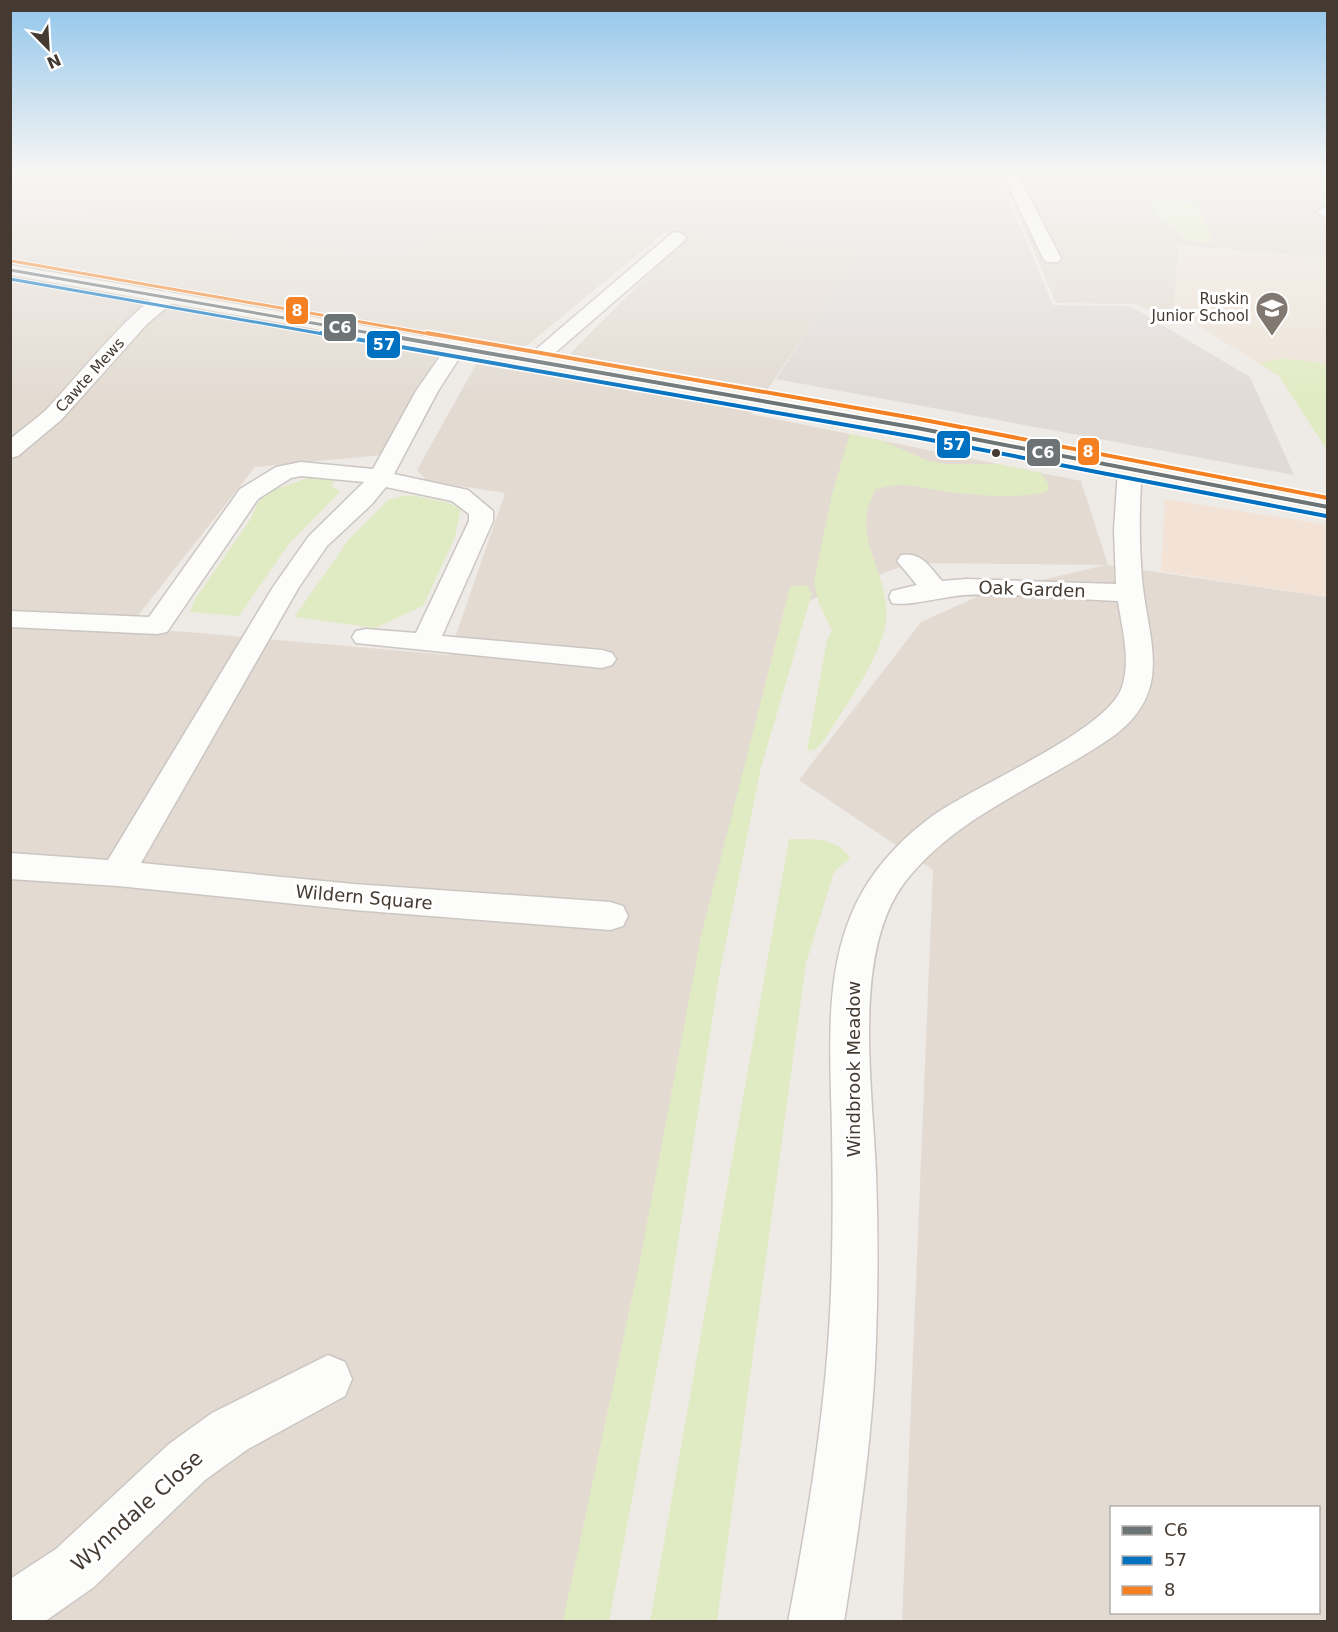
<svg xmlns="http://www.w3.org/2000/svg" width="1338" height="1632" viewBox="0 0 1338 1632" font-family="'DejaVu Sans',sans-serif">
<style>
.residential{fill:#e3dbd2;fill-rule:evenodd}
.commercial{fill:#f3e3d7}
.industrial{fill:#e1dbd7}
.education{fill:#ede3d7}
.green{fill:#e1ebc3}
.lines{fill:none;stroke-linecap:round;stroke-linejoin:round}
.street-casing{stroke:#cbc6c2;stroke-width:3}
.secondary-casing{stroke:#cfc7bd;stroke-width:3}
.street{fill:#fcfcfb;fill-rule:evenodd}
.secondary{fill:#f6f2ec;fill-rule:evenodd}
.bus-1-far1-casing{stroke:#fff;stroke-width:5}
.bus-1-casing{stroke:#fff;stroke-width:7}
.bus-2-far1-casing{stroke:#fff;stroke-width:5}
.bus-2-casing{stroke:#fff;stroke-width:7}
.bus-3-far1-casing{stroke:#fff;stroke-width:5}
.bus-3-casing{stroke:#fff;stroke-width:7}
.bus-1-far1{stroke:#6c7476;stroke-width:3}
.bus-1{stroke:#6c7476;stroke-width:4}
.bus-2-far1{stroke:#0070c0;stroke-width:3}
.bus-2{stroke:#0070c0;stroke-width:4}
.bus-3-far1{stroke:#f48021;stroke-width:3}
.bus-3{stroke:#f48021;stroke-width:4}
.bus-dot{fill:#443a32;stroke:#fff;stroke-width:2}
.labels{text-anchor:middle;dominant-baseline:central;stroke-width:6;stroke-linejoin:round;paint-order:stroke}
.far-poi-label{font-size:15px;fill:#443a32;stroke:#fff;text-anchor:end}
.far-street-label{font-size:15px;fill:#443a32;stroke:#fff}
.street-label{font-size:18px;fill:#443a32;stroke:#fff}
.near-street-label{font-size:21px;fill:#443a32;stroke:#fff}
.line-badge{stroke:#fff;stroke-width:2}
.badge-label{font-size:16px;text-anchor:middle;font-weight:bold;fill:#fff}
</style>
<rect width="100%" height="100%" fill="#eeeae6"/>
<path class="residential" d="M 999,171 L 1327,171 L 1327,258 L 1179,245 L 1174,311 L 1146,309 L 1135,304 L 1056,303 Z
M 10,203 L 400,261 L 449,225 L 521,235 L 555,220 L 665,232 L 524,348 L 448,337 L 383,455 L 255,467 L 129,627 L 449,655 L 505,493 L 427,481 L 417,470 L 479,359 L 549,375 L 689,234 L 860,253 L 751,414 L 1081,481 L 1108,565 L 1327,597 L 1327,1621 L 902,1621 L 933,870 L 799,780 L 921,622 L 983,594 L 1105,565 L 911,563 L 810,600 L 743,788 L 583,1621 L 11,1621 ZM 1112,1508 L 1318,1508 L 1318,1612 L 1112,1612 Z"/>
<path class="commercial" d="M 1165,499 L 1327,525 L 1327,597 L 1161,571 Z"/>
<path class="industrial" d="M 10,171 L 996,171 L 1053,305 L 1130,306 L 1250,377 L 1294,475 L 776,379 L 859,253 L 555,220 L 521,236 L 449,225 L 400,261 L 11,203 Z"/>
<path class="education" d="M 1178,245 L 1327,258 L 1327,450 L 1279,376 L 1174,311 Z"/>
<path class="green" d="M 1151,201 L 1197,204 L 1213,243 L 1186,241 L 1178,229 L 1155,214 Z
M 1283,358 L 1327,364 L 1327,450 L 1279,376 L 1259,363 Z
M 850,434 L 883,441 L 926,460 L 945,464 L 998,464 L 1041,473 L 1049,485 L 1047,492 C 1020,498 986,496 958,493 C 929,491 904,478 875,490 C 872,497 868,505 867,512 C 861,549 891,584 886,621 C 881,659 845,706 825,739 L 816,749 L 807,751 L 827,640 L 832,630 L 819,604 L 814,582 L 832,494 Z
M 308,478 L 335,480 L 331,486 L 340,492 L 288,545 L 239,616 L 190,612 L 195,599 L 250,520 L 259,501 L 273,490 Z
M 409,495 L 446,502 L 461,509 L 454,540 L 423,606 L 375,628 L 294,617 L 350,538 L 388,500 Z
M 800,585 L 807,586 L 812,593 L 761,768 L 719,976 L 666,1320 L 609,1621 L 563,1621 L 640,1260 L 701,936 L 790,587 Z
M 789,839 C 812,839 837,837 850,858 L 834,872 L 806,963 L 717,1621 L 650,1621 Z"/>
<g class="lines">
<g class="street-casing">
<path id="street" d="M 1001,171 L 1016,171 L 1061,258 L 1058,262 L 1046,262 L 1043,258 Z
M 1328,207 L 1328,217 L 1320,215 L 1318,212 L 1320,209 Z
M 678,232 L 686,237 L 684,241 L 541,365 L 527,365 L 524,361 L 527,357 L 672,233 Z
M 167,291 L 176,297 L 174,301 L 147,324 L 61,420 L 18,456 L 10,458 L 10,439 C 22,429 35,420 46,410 C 71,385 139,298 167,291 Z
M 457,340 L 464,342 L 467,346 L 438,391 L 394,474 L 468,490 L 493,511 L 493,521 L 442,636 L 602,650 L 612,653 L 616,659 L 612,665 L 602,668 L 356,643 L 352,637 L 356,631 L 366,629 L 416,633 L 469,521 L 469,514 L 452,501 L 386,487 L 371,505 L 327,546 L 299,587 L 141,863 L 354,884 L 610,902 L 623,906 L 628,916 L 623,926 L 610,930 L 354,910 L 118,886 L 10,879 L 10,853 L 108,860 L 273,587 L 309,536 L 364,482 L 301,476 L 291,478 L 258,499 L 167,632 L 157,634 L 10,627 L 10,611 L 149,617 L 240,489 L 276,467 L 301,462 L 373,469 L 416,391 L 450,342 Z
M 1130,462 L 1138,464 L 1142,469 C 1139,506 1139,542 1142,579 C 1148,641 1174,689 1115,735 C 1046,784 958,813 905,882 C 851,952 873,1089 876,1173 C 878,1229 878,1285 876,1340 C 873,1435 859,1528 844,1622 L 788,1622 C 809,1512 827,1403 831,1292 C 833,1239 833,1187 832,1134 C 831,1059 822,974 856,904 C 873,869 900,840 931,817 C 973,786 1108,731 1122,687 C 1131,659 1122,629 1118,601 C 1067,599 1016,593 965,595 C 945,596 908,607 892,603 L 889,597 L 892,591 L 917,585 L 897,561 L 901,555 C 921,551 930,567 942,581 L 967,579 L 1116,584 L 1114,530 L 1118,469 L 1122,464 Z
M 328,1355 L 345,1362 L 352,1379 L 345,1396 L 248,1449 L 205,1480 L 94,1587 L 44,1622 L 10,1622 L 10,1579 L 56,1549 L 169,1444 L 212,1413 Z"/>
</g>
<g class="secondary-casing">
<path id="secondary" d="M 10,265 L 917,421 L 1328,500 L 1328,514 L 917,435 L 10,275 Z"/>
</g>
<use href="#street" class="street"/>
<use href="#secondary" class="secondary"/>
<g class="bus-1-far1-casing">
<path id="bus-1-far1" d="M 10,270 L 381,335"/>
</g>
<g class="bus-1-casing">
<path id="bus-1" d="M 373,333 L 917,428 L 1328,507"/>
</g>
<g class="bus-2-far1-casing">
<path id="bus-2-far1" d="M 10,279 L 329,335"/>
</g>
<g class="bus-2-casing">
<path id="bus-2" d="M 321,333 L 915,437 L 1326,516"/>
</g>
<g class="bus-3-far1-casing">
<path id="bus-3-far1" d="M 12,261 L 435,335"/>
</g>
<g class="bus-3-casing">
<path id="bus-3" d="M 427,333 L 919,419 L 1328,498"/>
</g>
<use href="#bus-1-far1" class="bus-1-far1"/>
<use href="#bus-1" class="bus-1"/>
<use href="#bus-2-far1" class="bus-2-far1"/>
<use href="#bus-2" class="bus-2"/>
<use href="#bus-3-far1" class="bus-3-far1"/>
<use href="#bus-3" class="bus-3"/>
</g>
<linearGradient id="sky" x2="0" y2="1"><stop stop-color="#92c6eb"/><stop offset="0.43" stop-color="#f7f6f4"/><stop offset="1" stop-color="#f7f6f4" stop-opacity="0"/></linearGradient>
<rect width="1338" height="400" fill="url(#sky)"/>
<defs>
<g id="school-pin" transform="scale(1.725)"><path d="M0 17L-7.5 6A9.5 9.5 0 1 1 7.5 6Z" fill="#807871" stroke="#fff"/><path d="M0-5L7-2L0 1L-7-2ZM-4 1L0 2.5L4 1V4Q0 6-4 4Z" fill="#fff"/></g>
</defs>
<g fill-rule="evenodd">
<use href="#school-pin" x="1272" y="308"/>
</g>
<circle class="bus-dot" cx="996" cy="453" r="5"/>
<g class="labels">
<g class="far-poi-label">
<text x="1249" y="299">Ruskin<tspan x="1249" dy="17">Junior School</tspan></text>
</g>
<g class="far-street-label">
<text transform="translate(90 375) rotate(-48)">Cawte Mews</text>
</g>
<g class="street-label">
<text transform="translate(1032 589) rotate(2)">Oak Garden</text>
<text transform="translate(364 897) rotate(5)">Wildern Square</text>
<text transform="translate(853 1069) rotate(-90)">Windbrook Meadow</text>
</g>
<g class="near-street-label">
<text transform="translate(137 1511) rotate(-42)">Wynndale Close</text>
</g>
</g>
<g class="line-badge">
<rect x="285" y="296" width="24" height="29" rx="6" fill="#f48021"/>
<rect x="323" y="313" width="34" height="29" rx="6" fill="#6c7476"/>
<rect x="366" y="330" width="35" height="29" rx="6" fill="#0070c0"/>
<rect x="936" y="430" width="35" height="29" rx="6" fill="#0070c0"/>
<rect x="1077" y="437" width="23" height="29" rx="6" fill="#f48021"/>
<rect x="1026" y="438" width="35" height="29" rx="6" fill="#6c7476"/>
</g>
<g class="badge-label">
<text x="297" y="316">8</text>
<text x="340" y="333">C6</text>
<text x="384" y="350">57</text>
<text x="954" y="450">57</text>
<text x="1088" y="457">8</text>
<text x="1043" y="458">C6</text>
</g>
<rect width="1338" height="1632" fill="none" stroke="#443a32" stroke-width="24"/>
<rect x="1110" y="1506" width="210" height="108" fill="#ffffff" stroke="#b4b0ad" stroke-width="1.5"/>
<rect x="1122" y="1526" width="30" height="9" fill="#6c7476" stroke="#b4b0ad" stroke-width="1.5"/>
<text x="1164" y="1536" font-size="18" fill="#443a32">C6</text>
<rect x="1122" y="1556" width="30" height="9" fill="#0070c0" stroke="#b4b0ad" stroke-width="1.5"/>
<text x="1164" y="1566" font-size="18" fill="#443a32">57</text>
<rect x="1122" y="1586" width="30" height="9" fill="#f48021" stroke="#b4b0ad" stroke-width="1.5"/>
<text x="1164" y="1596" font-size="18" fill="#443a32">8</text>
<g transform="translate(48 48) rotate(156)" stroke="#ffffff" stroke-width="4.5" paint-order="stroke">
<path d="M0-4.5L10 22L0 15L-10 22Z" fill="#443a32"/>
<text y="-9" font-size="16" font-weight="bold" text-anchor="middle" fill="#443a32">N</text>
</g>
</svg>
